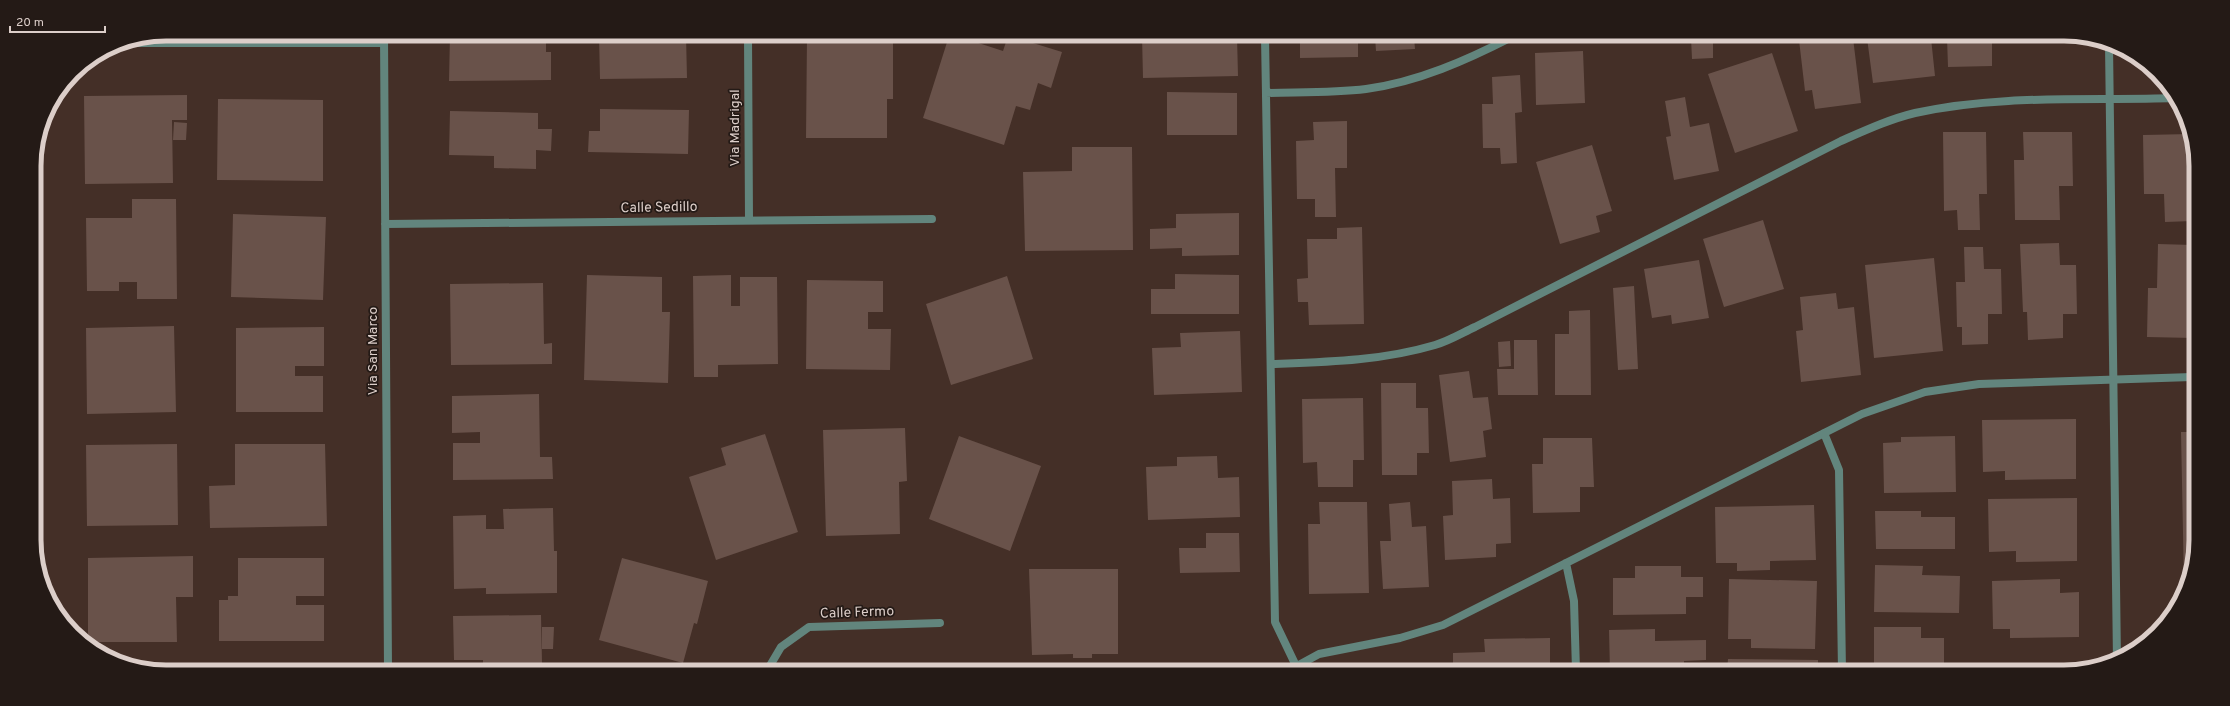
<svg xmlns="http://www.w3.org/2000/svg" width="2230" height="706" viewBox="0 0 2230 706" font-family="Overpass,sans-serif">
<style>
.building{fill:#69524a}
.lines{fill:none;stroke-linecap:round;stroke-linejoin:round}
.street{stroke:#62857d;stroke-width:8}
.labels{text-anchor:middle;dominant-baseline:central;stroke-width:3.5;stroke-linejoin:round;paint-order:stroke}
.street-label{font-size:14px;fill:#dccec9;stroke:#241a16}
.rim{fill:none;stroke:#dccec9;stroke-width:5}
</style>
<rect width="100%" height="100%" fill="#442f27"/>
<path class="building" d="M 450,35 L 546,35 L 546,52 L 551,52 L 551,80 L 449,81 Z
M 599,35 L 686,35 L 687,78 L 600,79 Z
M 949,36 L 957,36 L 1003,51 L 1008,36 L 1010,36 L 1062,52 L 1051,88 L 1038,83 L 1030,110 L 1016,106 L 1004,145 L 923,118 Z
M 1142,36 L 1237,36 L 1238,76 L 1143,78 Z
M 807,37 L 893,37 L 893,99 L 887,99 L 887,138 L 806,138 Z
M 1300,37 L 1358,37 L 1358,57 L 1300,58 Z
M 1375,37 L 1414,37 L 1415,49 L 1376,51 Z
M 1691,38 L 1713,38 L 1713,58 L 1692,59 Z
M 1814,38 L 1853,38 L 1861,103 L 1815,109 L 1812,90 L 1805,91 L 1799,40 Z
M 1867,38 L 1931,38 L 1935,76 L 1873,83 Z
M 1947,38 L 1992,38 L 1992,66 L 1948,67 Z
M 1583,51 L 1585,103 L 1536,105 L 1535,53 Z
M 1772,53 L 1798,131 L 1735,153 L 1708,74 Z
M 1520,75 L 1522,112 L 1515,113 L 1517,163 L 1501,164 L 1500,148 L 1483,148 L 1482,104 L 1493,104 L 1492,77 Z
M 1167,92 L 1237,93 L 1237,135 L 1167,135 Z
M 187,95 L 187,120 L 172,120 L 173,183 L 85,184 L 84,96 Z
M 1685,97 L 1690,127 L 1709,123 L 1719,171 L 1674,180 L 1666,137 L 1671,136 L 1665,101 Z
M 218,99 L 323,100 L 323,181 L 217,180 Z
M 600,109 L 689,110 L 688,154 L 588,152 L 589,131 L 600,131 Z
M 450,111 L 538,113 L 538,129 L 552,129 L 551,151 L 536,150 L 536,169 L 494,168 L 494,156 L 449,155 Z
M 1347,121 L 1347,168 L 1335,168 L 1336,217 L 1315,217 L 1315,199 L 1297,199 L 1296,141 L 1314,140 L 1313,122 Z
M 174,122 L 187,123 L 186,140 L 173,140 Z
M 1943,132 L 1986,132 L 1987,194 L 1979,194 L 1980,230 L 1958,230 L 1957,210 L 1944,211 Z
M 2023,132 L 2072,132 L 2073,186 L 2059,186 L 2060,220 L 2015,220 L 2014,160 L 2024,160 Z
M 2191,134 L 2194,140 L 2193,221 L 2165,222 L 2164,194 L 2144,194 L 2143,135 Z
M 1592,145 L 1612,211 L 1596,216 L 1600,232 L 1560,244 L 1536,162 Z
M 1072,147 L 1132,147 L 1133,250 L 1025,251 L 1023,172 L 1072,171 Z
M 132,199 L 176,199 L 177,299 L 137,299 L 137,282 L 119,282 L 119,291 L 87,291 L 86,218 L 132,218 Z
M 1239,213 L 1239,255 L 1182,256 L 1182,248 L 1150,249 L 1150,229 L 1176,228 L 1176,214 Z
M 233,214 L 326,217 L 323,300 L 231,297 Z
M 1763,220 L 1784,289 L 1724,307 L 1703,239 Z
M 1362,227 L 1364,324 L 1309,325 L 1308,302 L 1298,302 L 1297,279 L 1308,278 L 1307,239 L 1337,239 L 1337,228 Z
M 2059,243 L 2060,265 L 2076,265 L 2077,314 L 2063,314 L 2063,338 L 2028,340 L 2027,312 L 2023,312 L 2020,244 Z
M 2158,244 L 2193,245 L 2193,338 L 2147,337 L 2148,288 L 2157,288 Z
M 1964,247 L 1983,247 L 1984,269 L 2001,269 L 2002,314 L 1988,314 L 1988,344 L 1962,345 L 1962,327 L 1957,327 L 1956,282 L 1965,282 Z
M 1934,258 L 1943,351 L 1874,358 L 1865,265 Z
M 1699,260 L 1709,318 L 1672,324 L 1671,315 L 1652,318 L 1644,269 Z
M 1175,274 L 1239,275 L 1239,314 L 1151,314 L 1151,289 L 1175,289 Z
M 587,275 L 662,277 L 662,312 L 670,312 L 668,383 L 584,380 Z
M 731,275 L 731,306 L 740,306 L 740,277 L 777,277 L 778,364 L 718,365 L 718,377 L 694,377 L 693,276 Z
M 1007,276 L 1033,359 L 951,385 L 926,304 Z
M 807,280 L 883,281 L 883,312 L 868,312 L 868,329 L 891,329 L 890,370 L 806,369 Z
M 543,283 L 544,344 L 552,343 L 552,364 L 451,365 L 450,284 Z
M 1634,286 L 1638,369 L 1618,370 L 1613,288 Z
M 1836,293 L 1838,309 L 1854,307 L 1861,375 L 1801,382 L 1796,331 L 1803,330 L 1800,297 Z
M 1590,310 L 1591,395 L 1555,395 L 1555,334 L 1569,334 L 1569,311 Z
M 174,326 L 176,412 L 87,414 L 86,328 Z
M 324,327 L 324,366 L 295,366 L 295,376 L 323,376 L 323,412 L 236,412 L 236,328 Z
M 1240,331 L 1242,392 L 1154,395 L 1152,348 L 1181,347 L 1180,333 Z
M 1514,340 L 1537,340 L 1538,395 L 1498,395 L 1497,369 L 1514,369 Z
M 1510,341 L 1511,366 L 1499,367 L 1498,342 Z
M 1469,371 L 1473,398 L 1488,397 L 1492,429 L 1483,431 L 1486,457 L 1450,462 L 1439,375 Z
M 1381,383 L 1416,383 L 1416,408 L 1428,408 L 1429,453 L 1417,453 L 1417,475 L 1382,475 Z
M 539,394 L 540,457 L 552,457 L 553,479 L 453,480 L 453,443 L 480,443 L 480,432 L 452,433 L 452,396 Z
M 1363,398 L 1364,460 L 1353,460 L 1353,487 L 1318,487 L 1317,462 L 1303,463 L 1302,399 Z
M 2076,419 L 2076,479 L 2005,480 L 2005,471 L 1983,472 L 1982,420 Z
M 905,428 L 907,481 L 899,482 L 900,534 L 826,536 L 823,430 Z
M 2181,432 L 2192,432 L 2192,574 L 2187,584 L 2184,584 Z
M 765,434 L 798,532 L 716,560 L 689,477 L 726,465 L 721,448 Z
M 959,436 L 1041,466 L 1010,551 L 929,519 Z
M 1955,436 L 1956,492 L 1884,493 L 1883,443 L 1901,442 L 1901,437 Z
M 1543,438 L 1592,438 L 1594,487 L 1580,487 L 1580,512 L 1533,513 L 1532,464 L 1543,464 Z
M 177,444 L 178,525 L 87,526 L 86,445 Z
M 235,444 L 325,444 L 327,526 L 210,528 L 209,486 L 235,485 Z
M 1217,456 L 1218,478 L 1239,477 L 1240,517 L 1148,520 L 1146,467 L 1177,466 L 1177,457 Z
M 1492,479 L 1493,499 L 1510,498 L 1511,543 L 1496,544 L 1496,557 L 1445,560 L 1443,516 L 1453,515 L 1452,481 Z
M 2077,498 L 2077,561 L 2016,562 L 2016,551 L 1989,552 L 1988,499 Z
M 1319,502 L 1367,502 L 1369,593 L 1309,594 L 1308,524 L 1320,524 Z
M 1410,502 L 1412,527 L 1426,526 L 1429,587 L 1383,589 L 1380,541 L 1391,541 L 1389,504 Z
M 1814,505 L 1816,560 L 1770,561 L 1770,570 L 1737,571 L 1737,563 L 1716,563 L 1715,507 Z
M 553,508 L 554,551 L 557,551 L 557,593 L 486,594 L 486,588 L 454,589 L 453,516 L 486,515 L 486,529 L 504,529 L 503,509 Z
M 1875,511 L 1921,511 L 1921,517 L 1955,517 L 1955,549 L 1876,549 Z
M 1206,533 L 1239,533 L 1240,572 L 1180,573 L 1179,548 L 1206,548 Z
M 193,556 L 193,597 L 176,597 L 177,642 L 88,642 L 88,558 Z
M 238,558 L 324,558 L 324,596 L 296,596 L 296,605 L 324,605 L 324,641 L 219,641 L 219,600 L 228,600 L 228,596 L 238,596 Z
M 622,558 L 708,581 L 697,624 L 694,623 L 683,663 L 599,640 Z
M 1875,565 L 1923,566 L 1922,575 L 1960,576 L 1959,613 L 1874,612 Z
M 1635,566 L 1681,566 L 1681,577 L 1703,577 L 1703,597 L 1686,597 L 1686,614 L 1613,615 L 1613,578 L 1635,578 Z
M 1029,569 L 1118,569 L 1118,654 L 1092,654 L 1092,658 L 1073,658 L 1073,654 L 1032,655 Z
M 1729,579 L 1817,581 L 1815,649 L 1751,648 L 1751,639 L 1728,639 Z
M 2060,579 L 2060,593 L 2079,592 L 2079,637 L 2010,638 L 2010,629 L 1993,629 L 1992,581 Z
M 541,615 L 542,663 L 554,663 L 554,668 L 483,668 L 483,660 L 454,660 L 453,616 Z
M 542,627 L 554,627 L 553,649 L 542,649 Z
M 1874,627 L 1921,627 L 1921,638 L 1944,638 L 1944,671 L 1874,671 Z
M 1655,629 L 1655,641 L 1706,640 L 1706,660 L 1684,661 L 1684,671 L 1610,671 L 1609,630 Z
M 1550,638 L 1550,671 L 1453,670 L 1453,653 L 1485,652 L 1484,639 Z
M 1728,659 L 1818,660 L 1818,671 L 1727,671 Z
M 2017,664 L 2081,664 L 2081,670 L 2073,672 L 2017,672 Z"/>
<g class="lines">
<path class="street" d="M 384,35 L 388,668
M 748,35 L 749,220
M 1265,37 L 1275,622 L 1298,670
M 123,43 L 384,43
M 2109,45 L 2117,661
M 1266,93 C 1299,92 1333,93 1366,89 C 1418,82 1467,60 1512,37
M 385,224 L 932,219
M 1271,364 C 1327,362 1381,361 1435,345 C 1449,341 1462,333 1475,327 L 1841,141 C 1866,130 1890,119 1915,113 C 2000,94 2090,101 2176,98
M 1824,433 L 1839,470 L 1842,671
M 1566,563 L 1574,601 L 1576,671
M 1297,666 L 1319,654 L 1400,638 L 1443,625 L 1862,414 L 1925,392 L 1979,384 L 2192,377
M 768,669 L 781,647 L 809,627 L 940,623"/>
</g>
<g class="labels">
<g class="street-label">
<text transform="translate(735 128) rotate(-90)">Via Madrigal</text>
<text transform="translate(659 208) rotate(-1)">Calle Sedillo</text>
<text transform="translate(373 351) rotate(-90)">Via San Marco</text>
<text transform="translate(857 613) rotate(-2)">Calle Fermo</text>
</g>
</g>
<path d="M0 0H2230V706H0ZM166 41H2064A125 125 0 0 1 2189 166V540A125 125 0 0 1 2064 665H166A125 125 0 0 1 41 540V166A125 125 0 0 1 166 41Z" fill="#241a16" fill-rule="evenodd"/>
<path class="rim" d="M166 41H2064A125 125 0 0 1 2189 166V540A125 125 0 0 1 2064 665H166A125 125 0 0 1 41 540V166A125 125 0 0 1 166 41Z"/>
<path d="M10 26v6h95v-6" fill="none" stroke="#dccec9" stroke-width="2"/>
<text x="16" y="26" font-size="12" fill="#dccec9" stroke="#241a16" stroke-width="3" paint-order="stroke">20 m</text>
</svg>
